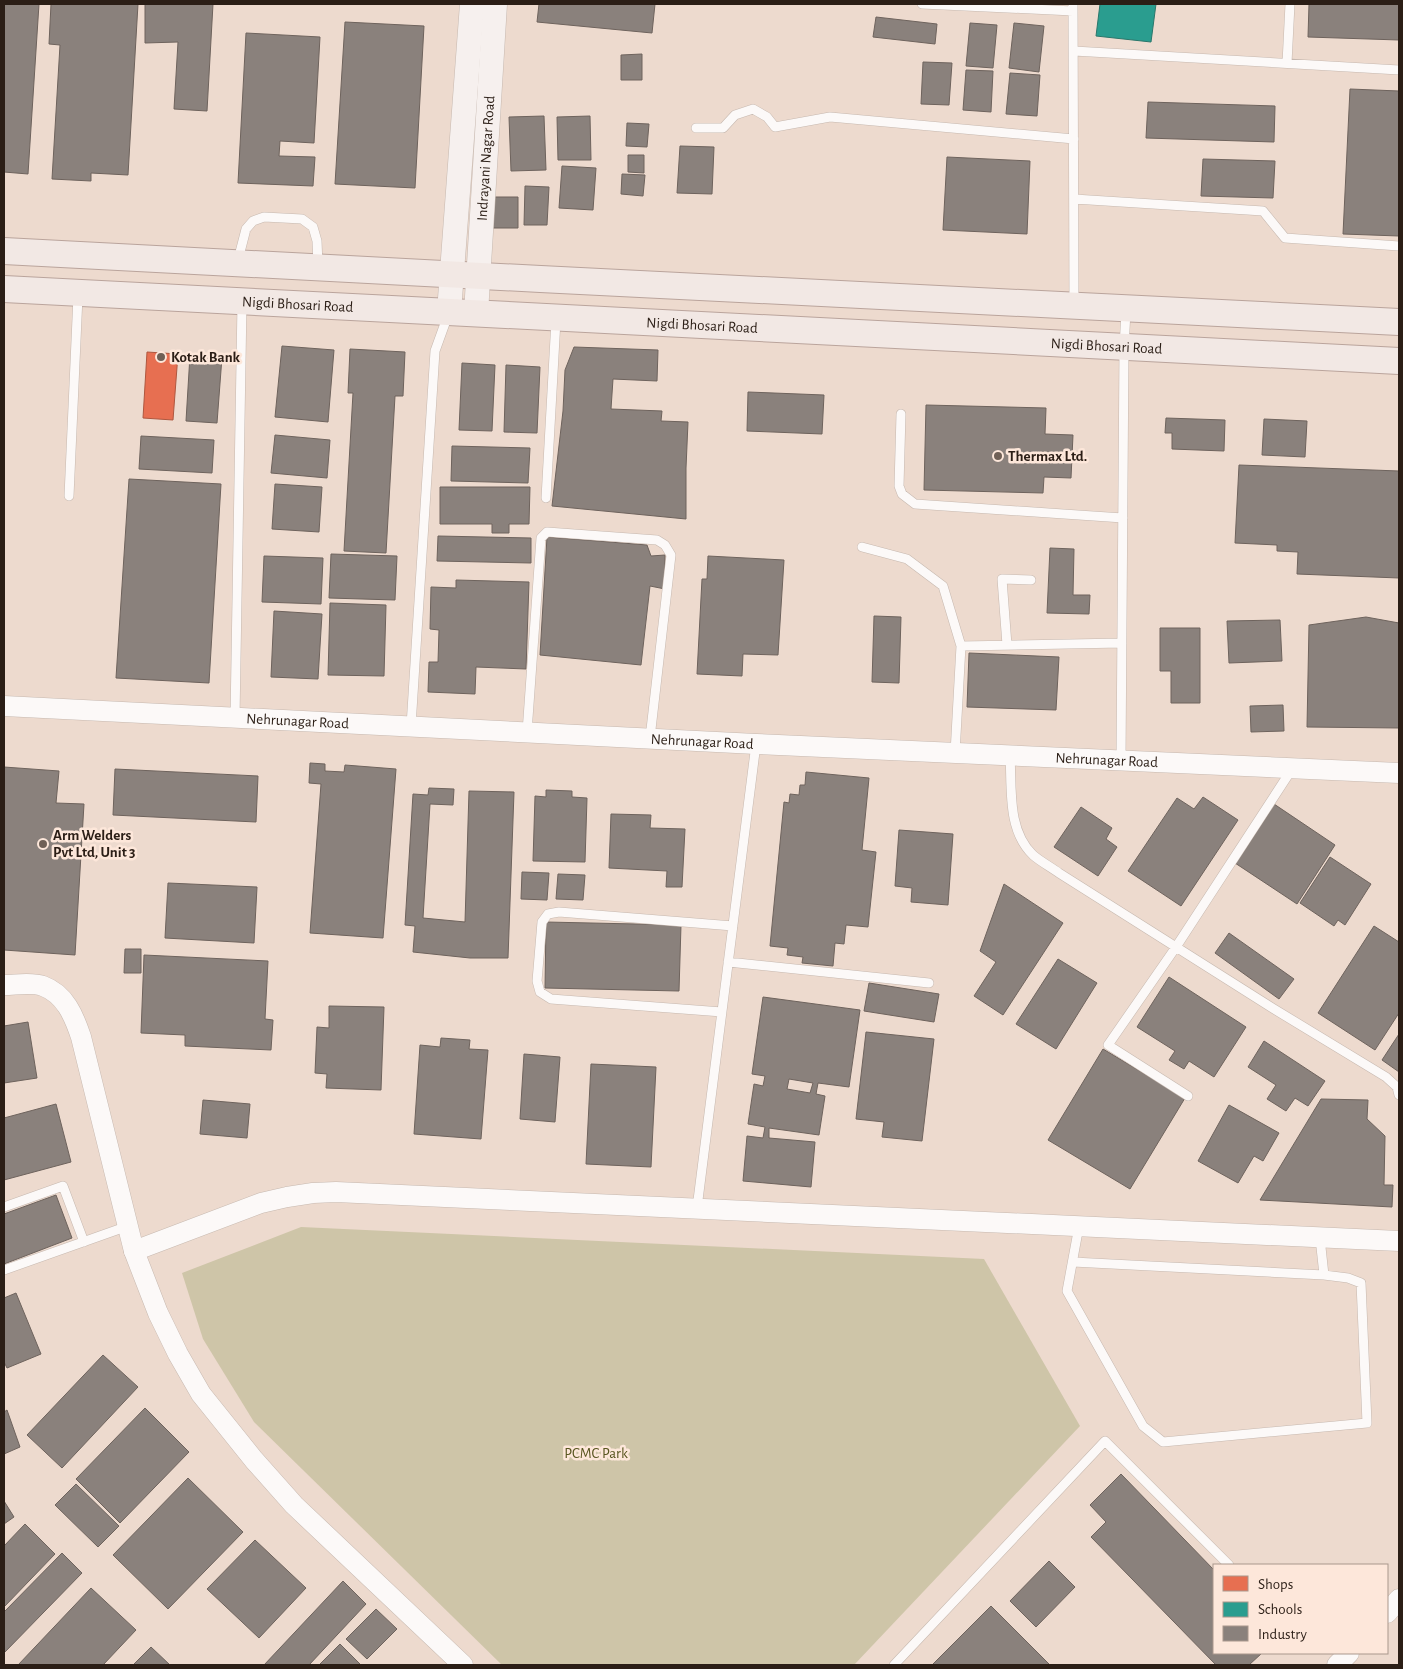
<svg xmlns="http://www.w3.org/2000/svg" width="1403" height="1669" viewBox="0 0 1403 1669" font-family="'Alegreya Sans',sans-serif">
<style>
.green{fill:#cec5a8}
.shops{fill:#e76f51;stroke:#af573f}
.schools{fill:#2a9d8f;stroke:#2a776b}
.industry{fill:#8a817c;stroke:#6e635d;fill-rule:evenodd}
.lines{fill:none;stroke-linecap:round;stroke-linejoin:round}
.service-casing{stroke:#c6b8af;stroke-width:10}
.tertiary-casing{stroke:#c6b8af;stroke-width:21}
.secondary-casing{stroke:#c6b8af;stroke-width:25}
.primary-casing{stroke:#baa49c;stroke-width:28}
.service{stroke:#fcf9f8;stroke-width:9}
.tertiary{stroke:#fcf9f8;stroke-width:20}
.secondary{stroke:#f6f0ee;stroke-width:24}
.primary{stroke:#f2e8e4;stroke-width:26}
.poi-dot{fill:#6f6056;stroke:#fde7da;stroke-width:2}
.labels{text-anchor:middle;dominant-baseline:central;stroke-width:5;stroke-linejoin:round;paint-order:stroke}
.street-label{font-size:15px;fill:#2b1e16;stroke:#fde7da}
.poi-label{font-size:15px;font-weight:bold;fill:#2b1e16;stroke:#fde7da;text-anchor:start}
.park-label{font-size:15px;fill:#58551f;stroke:#fde7da}
</style>
<rect width="100%" height="100%" fill="#eddace"/>
<path class="green" d="M 301,1227 L 984,1259 L 1080,1426 L 854,1665 L 502,1665 L 254,1422 L 203,1339 L 182,1273 Z"/>
<path class="shops" d="M 147,352 L 178,354 L 173,420 L 143,418 Z"/>
<path class="schools" d="M 1100,4 L 1156,4 L 1151,42 L 1096,36 Z"/>
<path class="industry" d="M 4,4 L 39,4 L 28,174 L 4,172 Z
M 51,4 L 138,4 L 128,175 L 91,173 L 91,181 L 52,179 L 60,45 L 49,44 Z
M 145,4 L 213,4 L 207,111 L 174,109 L 178,42 L 145,43 Z
M 539,4 L 655,4 L 652,33 L 537,22 Z
M 1309,4 L 1399,4 L 1399,40 L 1308,37 Z
M 876,17 L 937,24 L 935,44 L 873,37 Z
M 345,22 L 424,26 L 415,188 L 335,184 Z
M 970,23 L 997,25 L 993,68 L 966,66 Z
M 1014,23 L 1044,26 L 1039,72 L 1009,68 Z
M 246,33 L 320,37 L 314,143 L 280,141 L 279,156 L 315,157 L 313,186 L 238,183 Z
M 642,54 L 642,80 L 621,80 L 621,55 Z
M 923,62 L 952,63 L 949,105 L 921,104 Z
M 966,70 L 993,71 L 991,112 L 963,110 Z
M 1010,73 L 1040,75 L 1037,116 L 1006,114 Z
M 1350,89 L 1399,91 L 1399,236 L 1343,234 Z
M 1148,102 L 1275,106 L 1274,142 L 1146,138 Z
M 544,116 L 546,170 L 511,171 L 509,117 Z
M 590,116 L 591,160 L 558,160 L 557,117 Z
M 627,123 L 649,124 L 647,147 L 626,146 Z
M 680,146 L 714,147 L 712,194 L 677,193 Z
M 628,155 L 644,155 L 644,173 L 628,172 Z
M 947,157 L 1030,161 L 1027,234 L 943,230 Z
M 1203,159 L 1275,161 L 1273,198 L 1201,196 Z
M 562,166 L 596,168 L 593,210 L 559,208 Z
M 622,174 L 645,175 L 643,196 L 621,194 Z
M 525,186 L 549,187 L 547,225 L 524,225 Z
M 490,197 L 518,197 L 518,228 L 490,228 Z
M 282,346 L 334,350 L 328,422 L 275,417 Z
M 574,347 L 658,350 L 657,381 L 613,379 L 611,409 L 662,411 L 661,421 L 688,422 L 686,468 L 686,519 L 552,506 L 563,411 L 565,370 Z
M 350,349 L 405,352 L 403,396 L 395,396 L 386,553 L 344,551 L 353,393 L 348,393 Z
M 190,355 L 222,357 L 217,423 L 186,421 Z
M 462,363 L 495,365 L 492,431 L 459,430 Z
M 506,365 L 540,367 L 537,433 L 504,432 Z
M 748,392 L 824,395 L 822,434 L 747,431 Z
M 926,405 L 1046,408 L 1045,434 L 1073,435 L 1071,478 L 1044,477 L 1043,493 L 924,490 Z
M 1166,418 L 1225,420 L 1224,451 L 1172,449 L 1172,433 L 1165,433 Z
M 1264,419 L 1307,421 L 1305,457 L 1262,455 Z
M 275,435 L 330,440 L 327,478 L 271,473 Z
M 141,436 L 214,440 L 212,473 L 139,469 Z
M 452,446 L 530,448 L 528,483 L 451,481 Z
M 1239,465 L 1399,471 L 1399,578 L 1297,574 L 1298,552 L 1277,551 L 1277,545 L 1235,543 Z
M 129,479 L 221,484 L 209,683 L 116,678 Z
M 275,484 L 322,487 L 319,532 L 272,529 Z
M 440,487 L 530,487 L 529,524 L 509,524 L 509,533 L 492,533 L 492,524 L 440,524 Z
M 438,536 L 531,538 L 531,563 L 437,561 Z
M 547,537 L 647,545 L 651,556 L 665,555 L 665,589 L 650,586 L 641,665 L 540,655 Z
M 1050,548 L 1074,549 L 1073,595 L 1090,595 L 1089,614 L 1047,613 Z
M 331,554 L 397,556 L 395,600 L 329,598 Z
M 264,556 L 323,558 L 321,604 L 262,602 Z
M 708,556 L 784,560 L 778,655 L 743,654 L 742,676 L 697,674 L 702,579 L 707,579 Z
M 456,580 L 529,582 L 526,669 L 476,667 L 475,694 L 428,692 L 429,662 L 438,662 L 439,630 L 430,629 L 431,587 L 456,588 Z
M 330,603 L 386,605 L 384,676 L 328,675 Z
M 274,611 L 322,614 L 318,679 L 271,677 Z
M 874,616 L 901,617 L 899,683 L 872,682 Z
M 1366,617 L 1399,623 L 1399,728 L 1307,727 L 1309,625 Z
M 1280,620 L 1282,661 L 1229,663 L 1227,621 Z
M 1160,628 L 1200,628 L 1200,703 L 1171,703 L 1171,671 L 1160,671 Z
M 969,653 L 1059,657 L 1056,710 L 967,707 Z
M 1283,705 L 1284,731 L 1251,732 L 1250,706 Z
M 310,763 L 325,764 L 325,771 L 344,772 L 345,765 L 396,769 L 383,938 L 310,933 L 321,784 L 309,783 Z
M 4,767 L 59,771 L 56,803 L 84,804 L 75,955 L 4,950 Z
M 115,769 L 258,776 L 256,822 L 113,815 Z
M 806,772 L 869,778 L 862,850 L 876,852 L 868,927 L 846,925 L 844,944 L 835,943 L 833,966 L 802,963 L 803,957 L 787,955 L 788,948 L 770,946 L 784,802 L 789,803 L 790,794 L 799,795 L 800,785 L 805,785 Z
M 429,788 L 454,789 L 453,805 L 430,804 L 423,918 L 465,922 L 469,791 L 514,792 L 508,958 L 470,958 L 413,952 L 415,926 L 405,925 L 413,794 L 428,795 Z
M 546,790 L 572,791 L 572,797 L 587,798 L 585,862 L 533,861 L 535,796 L 546,797 Z
M 1203,797 L 1238,820 L 1181,906 L 1128,871 L 1177,798 L 1194,809 Z
M 1274,804 L 1335,845 L 1297,904 L 1235,863 Z
M 1081,807 L 1112,828 L 1106,839 L 1117,847 L 1098,876 L 1054,847 Z
M 611,814 L 651,815 L 650,828 L 685,829 L 682,887 L 666,887 L 667,871 L 609,868 Z
M 899,830 L 953,834 L 948,905 L 911,902 L 912,888 L 895,886 Z
M 1330,857 L 1371,884 L 1345,925 L 1338,920 L 1334,926 L 1300,903 Z
M 522,872 L 549,873 L 547,900 L 521,899 Z
M 558,874 L 585,875 L 583,900 L 556,899 Z
M 168,883 L 257,887 L 254,943 L 165,938 Z
M 1004,884 L 1063,923 L 1003,1015 L 974,996 L 996,962 L 980,951 Z
M 546,922 L 681,925 L 679,991 L 545,988 Z
M 1374,926 L 1399,942 L 1399,1013 L 1375,1050 L 1318,1013 Z
M 1229,933 L 1294,979 L 1279,999 L 1215,953 Z
M 125,949 L 141,949 L 141,973 L 124,973 Z
M 144,955 L 268,961 L 265,1019 L 273,1020 L 271,1050 L 185,1046 L 185,1035 L 141,1033 Z
M 1058,959 L 1097,983 L 1056,1049 L 1016,1024 Z
M 1169,977 L 1246,1027 L 1214,1077 L 1189,1061 L 1184,1069 L 1169,1060 L 1175,1051 L 1137,1027 Z
M 869,983 L 939,994 L 934,1022 L 864,1011 Z
M 763,997 L 860,1010 L 849,1087 L 818,1083 L 816,1094 L 825,1096 L 819,1135 L 769,1128 L 769,1138 L 815,1142 L 811,1187 L 743,1181 L 747,1136 L 763,1138 L 765,1127 L 748,1124 L 754,1084 L 763,1086 L 765,1076 L 752,1074 ZM 789,1079 L 813,1083 L 810,1093 L 787,1089 Z
M 329,1006 L 384,1007 L 381,1090 L 326,1088 L 327,1074 L 315,1073 L 317,1027 L 329,1028 Z
M 28,1022 L 37,1078 L 4,1083 L 4,1026 Z
M 866,1032 L 934,1039 L 922,1141 L 882,1137 L 884,1122 L 856,1119 Z
M 1399,1034 L 1399,1072 L 1382,1060 Z
M 441,1038 L 470,1040 L 469,1049 L 488,1050 L 481,1139 L 414,1134 L 420,1045 L 440,1047 Z
M 1264,1041 L 1325,1081 L 1308,1106 L 1295,1098 L 1286,1111 L 1267,1099 L 1276,1085 L 1248,1067 Z
M 1103,1049 L 1185,1098 L 1130,1189 L 1048,1140 Z
M 524,1054 L 560,1057 L 555,1122 L 520,1119 Z
M 591,1064 L 656,1067 L 651,1167 L 586,1164 Z
M 1321,1099 L 1368,1100 L 1367,1119 L 1385,1136 L 1384,1185 L 1393,1185 L 1392,1207 L 1260,1200 Z
M 203,1100 L 250,1104 L 247,1138 L 200,1134 Z
M 56,1104 L 71,1162 L 4,1180 L 4,1118 Z
M 1229,1105 L 1279,1133 L 1263,1161 L 1254,1156 L 1238,1183 L 1198,1161 Z
M 56,1195 L 72,1238 L 4,1264 L 4,1214 Z
M 16,1293 L 41,1354 L 7,1368 L 4,1362 L 4,1298 Z
M 103,1355 L 138,1387 L 62,1468 L 27,1435 Z
M 145,1408 L 189,1452 L 120,1523 L 76,1479 Z
M 7,1410 L 20,1447 L 4,1454 L 4,1412 Z
M 1121,1474 L 1214,1570 L 1214,1653 L 1262,1653 L 1249,1665 L 1216,1665 L 1091,1537 L 1106,1522 L 1090,1505 Z
M 188,1478 L 243,1532 L 168,1609 L 113,1555 Z
M 76,1484 L 119,1526 L 98,1547 L 55,1505 Z
M 4,1501 L 14,1517 L 4,1524 Z
M 25,1524 L 55,1554 L 4,1607 L 4,1546 Z
M 255,1540 L 306,1588 L 259,1638 L 207,1589 Z
M 62,1553 L 82,1573 L 4,1653 L 4,1612 Z
M 1049,1561 L 1075,1587 L 1036,1627 L 1010,1601 Z
M 343,1581 L 366,1604 L 309,1665 L 264,1665 Z
M 91,1588 L 136,1630 L 103,1665 L 18,1665 Z
M 991,1606 L 1050,1665 L 935,1665 L 933,1664 Z
M 376,1609 L 397,1629 L 367,1659 L 346,1639 Z
M 340,1644 L 361,1665 L 319,1665 Z
M 151,1647 L 170,1665 L 133,1665 Z"/>
<g class="lines">
<g class="service-casing">
<path id="service" d="M 922,4 L 1073,11
M 1073,4 L 1074,306
M 1074,51 L 1399,70
M 1287,63 L 1290,4
M 696,128 L 723,128 L 735,115 L 753,109 L 767,117 L 775,127 L 830,117 L 1074,139
M 1074,199 L 1263,211 L 1285,238 L 1399,246
M 238,260 L 246,229 L 253,221 L 264,217 L 302,219 L 313,227 L 317,241 L 318,265
M 901,414 L 899,486 L 902,494 L 915,504 L 1123,518
M 69,496 L 78,296
M 546,498 L 556,320
M 862,547 L 907,559 L 943,586 L 961,646 L 955,753
M 1007,645 L 1002,579 L 1031,580
M 961,646 L 1122,643
M 235,718 L 242,303
M 411,726 L 435,351 L 448,315
M 527,732 L 541,538 L 547,532 L 657,540 L 665,545 L 671,555 L 650,738
M 1010,755 C 1012,789 1007,830 1033,855 C 1041,862 1051,867 1059,873 L 1274,1009 L 1386,1077 L 1397,1087 L 1399,1095
M 1121,760 L 1124,348 L 1126,311
M 728,962 L 929,983
M 722,1012 L 551,999 L 540,992 L 537,981 L 542,922 L 548,914 L 559,912 L 733,926
M 1188,1096 L 1108,1045 L 1176,947 L 1292,769
M 4,1207 L 63,1186 L 84,1242
M 697,1208 L 756,744
M 1079,1226 L 1067,1291 L 1143,1426 L 1163,1442 L 1367,1423 L 1361,1283 L 1348,1278 L 1324,1275 L 1320,1238
M 1073,1262 L 1324,1275
M 4,1270 L 128,1226
M 894,1665 L 1105,1441 L 1229,1565"/>
</g>
<g class="tertiary-casing">
<g id="tertiary">
<path id="s1" d="M 4,706 L 756,744 L 1399,773"/>
<path d="M 4,985 C 16,985 32,982 43,986 C 65,994 74,1016 81,1037 L 134,1251 L 158,1313 L 178,1354 L 201,1394 L 254,1460 L 294,1505 L 463,1665"/>
<path d="M 134,1251 L 261,1203 L 287,1197 L 313,1193 L 336,1192 L 1399,1241"/>
<path d="M 1387,1613 L 1399,1599"/>
<path d="M 1337,1665 L 1349,1653"/>
</g>
</g>
<g class="secondary-casing">
<g id="secondary">
<path d="M 449,312 L 472,4"/>
<path id="s2" d="M 476,313 L 495,4"/>
</g>
</g>
<g class="primary-casing">
<g id="primary">
<path d="M 4,251 C 469,274 934,302 1399,322"/>
<path id="s3" d="M 4,289 L 1399,361"/>
</g>
</g>
<use href="#service" class="service"/>
<use href="#tertiary" class="tertiary"/>
<use href="#secondary" class="secondary"/>
<use href="#primary" class="primary"/>
</g>
<g class="poi-dot">
<circle cx="161" cy="357" r="5"/>
<circle cx="998" cy="456" r="5"/>
<circle cx="43" cy="844" r="5"/>
</g>
<g class="labels">
<g class="street-label">
<text stroke="none"><textPath href="#s2" startOffset="155">Indrayani Nagar Road</textPath></text>
<text stroke="none"><textPath href="#s3" startOffset="294">Nigdi Bhosari Road</textPath></text>
<text stroke="none"><textPath href="#s3" startOffset="699">Nigdi Bhosari Road</textPath></text>
<text stroke="none"><textPath href="#s3" startOffset="1104">Nigdi Bhosari Road</textPath></text>
<text stroke="none"><textPath href="#s1" startOffset="294">Nehrunagar Road</textPath></text>
<text stroke="none"><textPath href="#s1" startOffset="699">Nehrunagar Road</textPath></text>
<text stroke="none"><textPath href="#s1" startOffset="1104">Nehrunagar Road</textPath></text>
</g>
<g class="poi-label">
<text x="171" y="357">Kotak Bank</text>
<text x="1008" y="456">Thermax Ltd.</text>
<text x="53" y="835">Arm Welders<tspan x="53" dy="17">Pvt Ltd, Unit 3</tspan></text>
</g>
<g class="park-label">
<text x="596" y="1453">PCMC Park</text>
</g>
</g>
<rect width="1403" height="1669" fill="none" stroke="#2b1e16" stroke-width="10"/>
<rect x="1213" y="1564" width="175" height="90" fill="#fde7da" stroke="#a9978c"/>
<rect x="1223" y="1576" width="25" height="15" fill="#e76f51" stroke="#a9978c"/>
<text x="1258" y="1589" font-size="15" fill="#2b1e16">Shops</text>
<rect x="1223" y="1602" width="25" height="15" fill="#2a9d8f" stroke="#a9978c"/>
<text x="1258" y="1614" font-size="15" fill="#2b1e16">Schools</text>
<rect x="1223" y="1626" width="25" height="15" fill="#8a817c" stroke="#a9978c"/>
<text x="1258" y="1639" font-size="15" fill="#2b1e16">Industry</text>
</svg>
